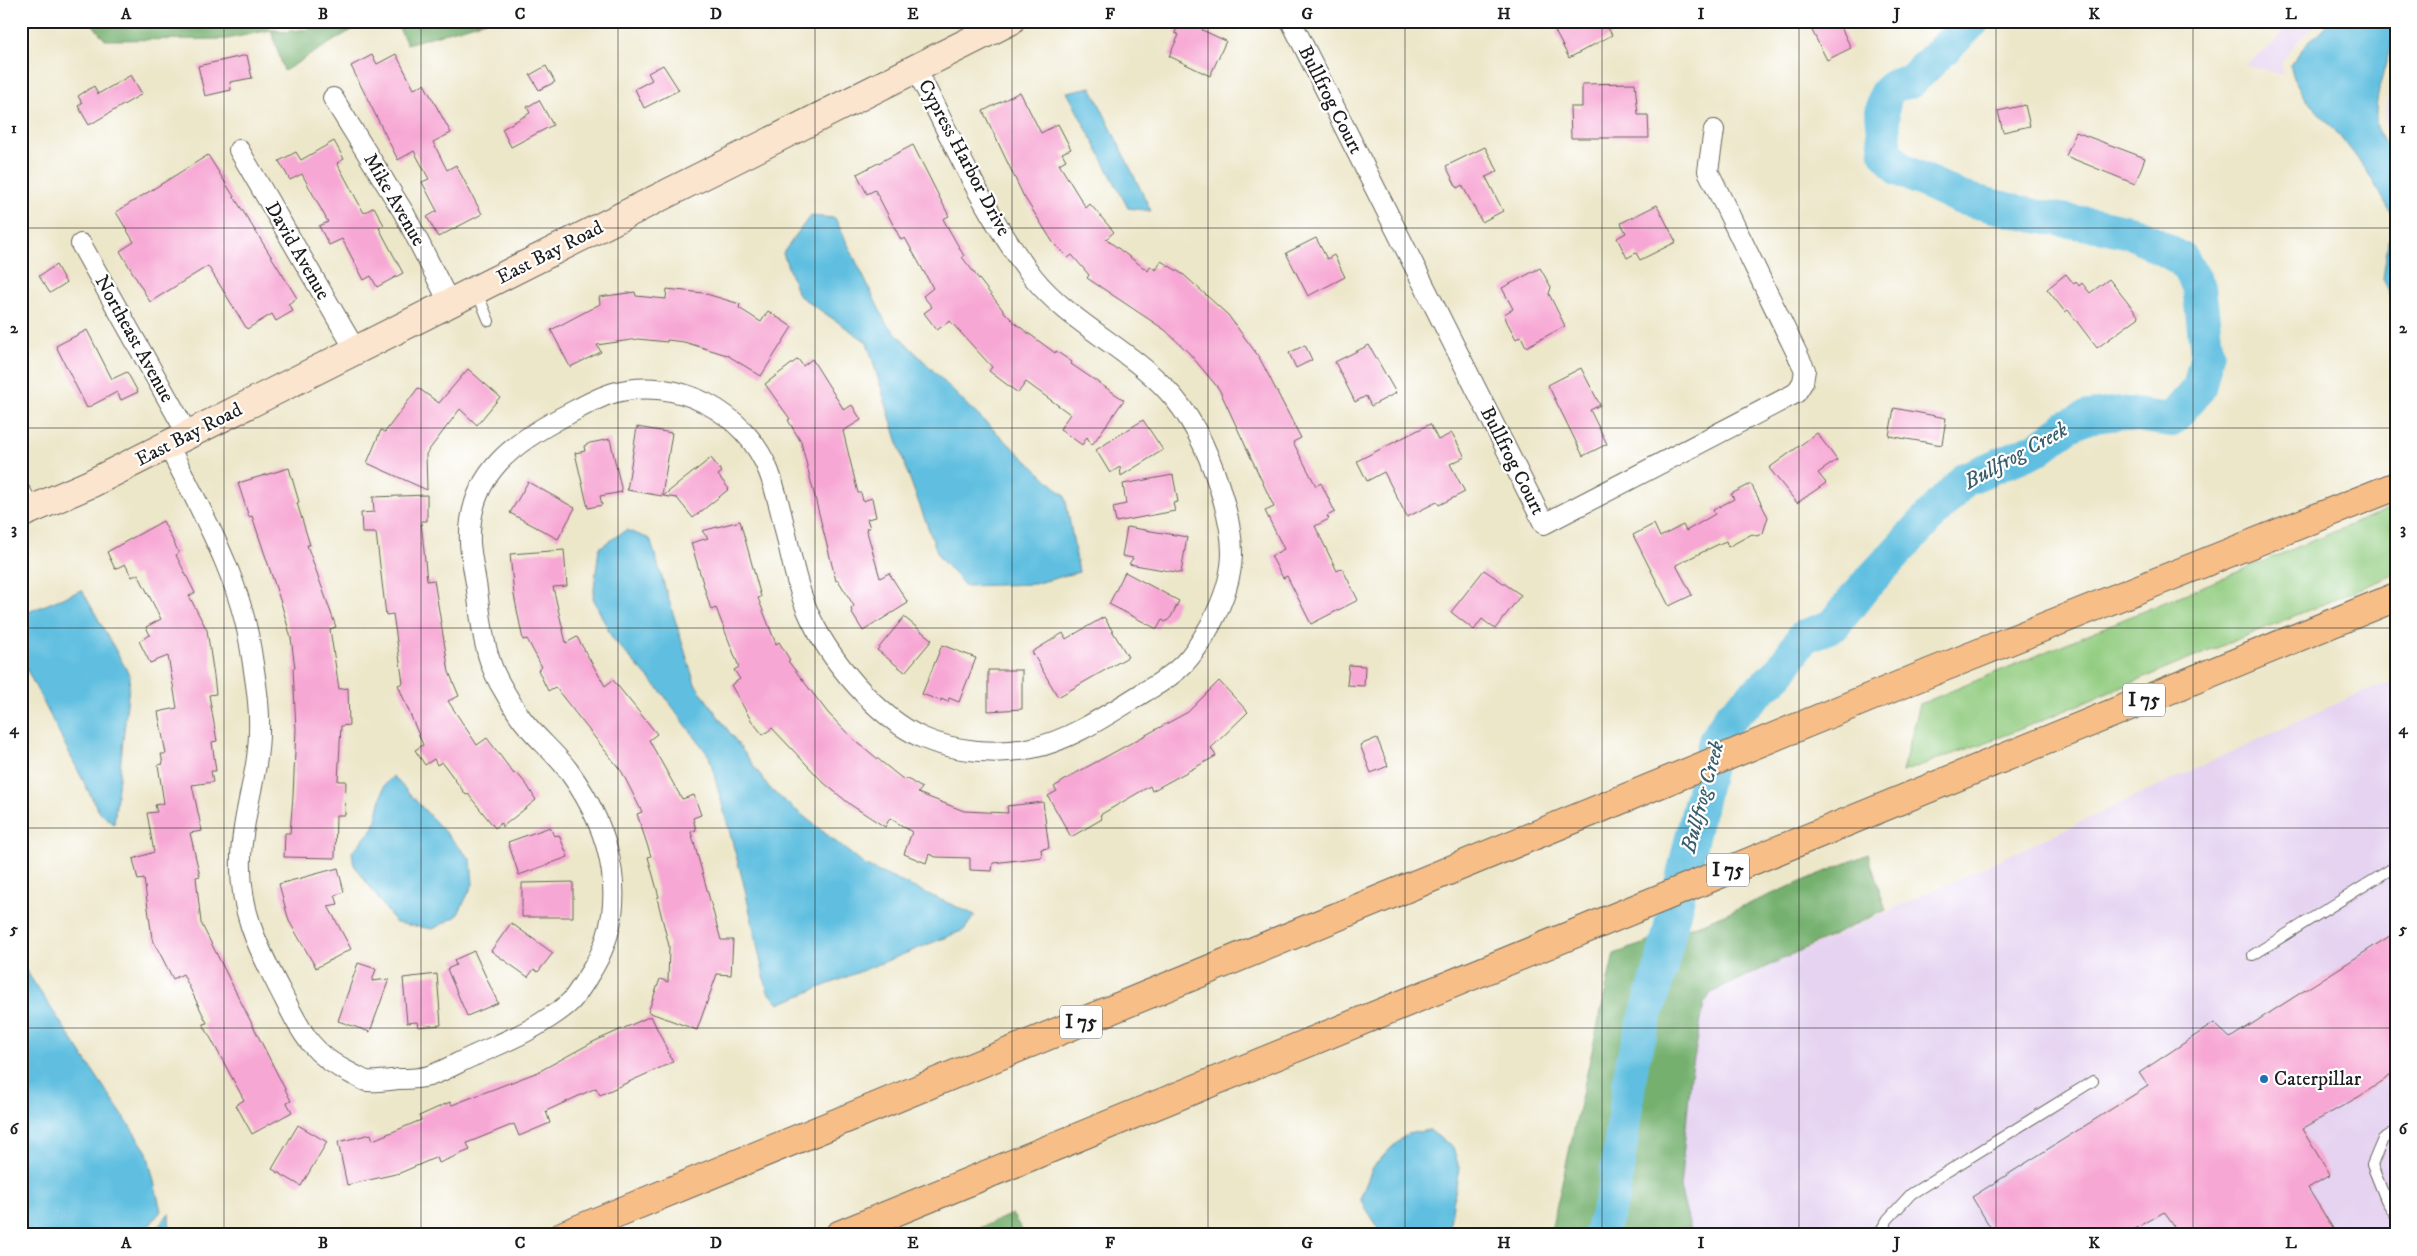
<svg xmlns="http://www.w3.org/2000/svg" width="2417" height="1256" viewBox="0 0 2417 1256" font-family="'IM FELL DW Pica',serif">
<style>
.built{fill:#e5d3f1}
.green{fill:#92cc80;stroke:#57744e}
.forest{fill:#75b06e;stroke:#486645}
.water{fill:#61bfe0;stroke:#3e6e7e}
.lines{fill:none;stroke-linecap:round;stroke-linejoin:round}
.river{stroke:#61bfe0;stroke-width:34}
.building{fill:#f7a7d4}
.lane-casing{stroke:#656359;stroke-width:12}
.street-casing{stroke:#656359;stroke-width:22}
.secondary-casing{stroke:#656359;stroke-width:30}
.highway-casing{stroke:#656359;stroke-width:30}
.lane{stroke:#fff;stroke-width:10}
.street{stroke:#fff;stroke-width:20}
.secondary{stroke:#fce5cf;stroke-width:28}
.highway{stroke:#f7be88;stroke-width:28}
.grid{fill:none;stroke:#1c1c1c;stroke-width:1;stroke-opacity:0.55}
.poi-dot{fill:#1f6fb2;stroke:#fff;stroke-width:2}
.labels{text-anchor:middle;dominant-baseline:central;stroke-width:4.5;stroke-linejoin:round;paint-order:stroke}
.shield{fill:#fff;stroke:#606060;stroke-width:1}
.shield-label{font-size:19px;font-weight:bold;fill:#1c1c1c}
.street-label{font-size:20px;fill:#1c1c1c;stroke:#fff}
.poi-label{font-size:20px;fill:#1c1c1c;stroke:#fff;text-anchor:start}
.water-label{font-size:21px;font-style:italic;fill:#385d6a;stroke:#fff}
.neatline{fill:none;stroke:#1c1c1c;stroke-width:2}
.grid-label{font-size:16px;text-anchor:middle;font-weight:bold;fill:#1c1c1c}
</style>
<rect width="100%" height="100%" fill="#fff"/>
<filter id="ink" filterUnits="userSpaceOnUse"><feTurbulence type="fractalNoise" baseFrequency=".02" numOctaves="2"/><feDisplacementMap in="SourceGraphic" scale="10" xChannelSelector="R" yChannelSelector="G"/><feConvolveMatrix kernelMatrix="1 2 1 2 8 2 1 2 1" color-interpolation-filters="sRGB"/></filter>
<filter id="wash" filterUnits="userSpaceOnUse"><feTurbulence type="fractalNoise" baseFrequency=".0096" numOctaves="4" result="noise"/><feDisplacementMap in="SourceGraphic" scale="20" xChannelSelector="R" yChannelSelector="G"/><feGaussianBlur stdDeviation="1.12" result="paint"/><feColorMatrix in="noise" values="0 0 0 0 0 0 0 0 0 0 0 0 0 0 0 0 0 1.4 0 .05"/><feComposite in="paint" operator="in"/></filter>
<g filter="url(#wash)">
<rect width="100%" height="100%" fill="#ede7ca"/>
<path class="built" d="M 2291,21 L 2318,21 L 2297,42 L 2283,60 L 2281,65 L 2284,75 L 2245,65 L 2273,44 Z
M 2396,58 L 2396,141 L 2385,124 L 2386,107 Z
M 2396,682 L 2396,1235 L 1692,1235 L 1680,1188 L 1691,1075 L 1704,1004 L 1711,993 L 2355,695 Z"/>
<path class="green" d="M 2396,506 L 2396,574 L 2006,735 L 1902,772 L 1920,704 Z"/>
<path class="forest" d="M 90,21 L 249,21 L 282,32 L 363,23 L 284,71 L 271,30 L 227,39 L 105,40 Z
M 395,21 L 486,21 L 407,44 Z
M 1868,854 L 1886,910 L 1711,993 L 1704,1004 L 1691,1075 L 1680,1188 L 1692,1235 L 1550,1235 L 1614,954 L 1705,922 Z
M 1012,1214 L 1025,1235 L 963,1235 Z"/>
<path class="water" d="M 2330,21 L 2396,21 C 2394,55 2352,131 2396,152 L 2396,305 L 2383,279 L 2392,214 L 2367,171 L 2341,137 L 2307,100 L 2295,81 L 2290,65 L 2304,47 Z
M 1091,87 L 1151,211 L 1128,208 L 1067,92 Z
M 810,216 L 835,218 L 886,323 L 969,407 L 1065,496 L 1079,572 L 1034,584 L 965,586 L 939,557 L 905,466 L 867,342 L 798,295 L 783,253 Z
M 626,530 L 650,539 L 695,684 L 771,790 L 866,866 L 975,915 L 964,930 L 779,1004 L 767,990 L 744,885 L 709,756 L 663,694 L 612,638 L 593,598 L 599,548 Z
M 82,590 L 130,676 L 114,824 L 99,812 L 21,658 L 21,615 Z
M 393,776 L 471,860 L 473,884 L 457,916 L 433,929 L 396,923 L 354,865 L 352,852 L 374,827 L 384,786 Z
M 21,963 L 147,1152 L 161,1211 L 142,1235 L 21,1235 Z
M 1429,1130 L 1453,1147 L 1459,1168 L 1448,1235 L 1383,1235 L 1360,1199 L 1373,1167 L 1390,1149 L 1407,1134 Z
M 169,1213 L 170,1235 L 152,1235 Z"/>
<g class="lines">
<path class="river" d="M 1600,1235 L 1614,1192 L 1632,1062 L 1661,967 L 1715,741 L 1730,717 L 1780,672 L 1803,637 L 1834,625 L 1863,588 L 1965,479 L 2039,448 L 2068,426 L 2088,417 L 2120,413 L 2171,420 L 2199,388 L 2207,354 L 2199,287 L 2183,260 L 2134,233 L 2102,226 L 2035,216 L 1961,198 L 1901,170 L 1886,153 L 1882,112 L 1886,93 L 1896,84 L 1910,82 L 1973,21"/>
</g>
<g id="blocks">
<path class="building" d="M 1180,21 L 1195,21 L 1205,26 L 1202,30 L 1226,41 L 1210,76 L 1169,56 L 1179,35 L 1175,33 Z
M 1563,21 L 1604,21 L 1612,35 L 1569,58 L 1555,31 L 1565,26 Z
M 1807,21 L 1838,21 L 1851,48 L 1827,60 Z
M 396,54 L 414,89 L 424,84 L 451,133 L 433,142 L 447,170 L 456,165 L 482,214 L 438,237 L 427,217 L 437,211 L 422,182 L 429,179 L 414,151 L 398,160 L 351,66 L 372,55 L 377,64 Z
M 247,55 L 252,78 L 230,82 L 231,90 L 205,96 L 198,66 Z
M 663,65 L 679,90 L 644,108 L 635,89 L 652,80 L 648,73 Z
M 546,66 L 555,82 L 539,90 L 530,75 Z
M 131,75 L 142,94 L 89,125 L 78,106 L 82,103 L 78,96 L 94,86 L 98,94 Z
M 1635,83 L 1638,115 L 1648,115 L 1649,138 L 1571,138 L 1570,107 L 1582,107 L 1582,84 Z
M 1020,92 L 1041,133 L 1058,124 L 1071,149 L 1062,153 L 1066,160 L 1059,164 L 1086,208 L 1090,204 L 1114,232 L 1106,239 L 1148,271 L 1150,266 L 1156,270 L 1161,261 L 1184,275 L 1228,315 L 1259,357 L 1301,438 L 1293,442 L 1316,486 L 1321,483 L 1335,512 L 1327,516 L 1329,519 L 1315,526 L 1337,571 L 1342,568 L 1358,600 L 1311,624 L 1287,576 L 1283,578 L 1271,556 L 1284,549 L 1265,511 L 1274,507 L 1219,389 L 1189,353 L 1165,330 L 1087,278 L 1089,275 L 1072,255 L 1068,258 L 1054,244 L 1023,195 L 983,111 Z
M 539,100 L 553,125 L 511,147 L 502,129 L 530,113 L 527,107 Z
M 2025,105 L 2030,126 L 2003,132 L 1998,111 Z
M 2076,132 L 2145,158 L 2135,184 L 2066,156 Z
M 334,141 L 344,159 L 337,163 L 364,213 L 374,207 L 384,225 L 379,228 L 403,273 L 377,287 L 371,276 L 364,280 L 342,239 L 329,245 L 319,226 L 328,222 L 302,174 L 290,180 L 279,161 L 296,152 L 301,160 Z
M 913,145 L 949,216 L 943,219 L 964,256 L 962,257 L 1006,314 L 1016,324 L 1055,353 L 1056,351 L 1072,362 L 1071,364 L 1124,400 L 1092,445 L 1087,437 L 1082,445 L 1060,429 L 1070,414 L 1026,382 L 1018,393 L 989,371 L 992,367 L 950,321 L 937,330 L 924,313 L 932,307 L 923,296 L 933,288 L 905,238 L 901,240 L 875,190 L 867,194 L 857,174 Z
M 1485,147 L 1498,171 L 1486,177 L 1503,211 L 1482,222 L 1462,185 L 1457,188 L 1446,166 Z
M 208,155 L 297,298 L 288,304 L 293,311 L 276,321 L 272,314 L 247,329 L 208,266 L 150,302 L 120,251 L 134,242 L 116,212 Z
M 1657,205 L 1676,242 L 1640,260 L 1636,253 L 1627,258 L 1617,238 L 1626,233 L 1621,223 Z
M 1316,238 L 1327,259 L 1334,255 L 1345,277 L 1308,296 L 1286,253 Z
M 56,265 L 66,283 L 50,293 L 39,276 Z
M 1540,268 L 1551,287 L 1549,294 L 1565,326 L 1526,347 L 1521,336 L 1516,339 L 1507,322 L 1504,314 L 1513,309 L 1502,288 Z
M 2066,274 L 2074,284 L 2076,282 L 2079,286 L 2082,283 L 2090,293 L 2109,279 L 2139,317 L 2097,348 L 2068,310 L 2065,312 L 2047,289 Z
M 667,289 L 703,293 L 740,304 L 739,308 L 761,322 L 768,311 L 792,327 L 761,376 L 727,355 L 684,342 L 667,340 L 667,342 L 638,339 L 597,345 L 601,352 L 570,367 L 551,330 L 600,304 L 599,297 L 635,292 L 636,296 L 666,299 Z
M 87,330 L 112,379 L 127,372 L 138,392 L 121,400 L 117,392 L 87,408 L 56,346 Z
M 1305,345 L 1312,360 L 1296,368 L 1289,353 Z
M 1369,345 L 1396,393 L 1371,406 L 1366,396 L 1355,402 L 1335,362 Z
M 798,359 L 803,366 L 812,359 L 844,410 L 852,405 L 861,420 L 843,431 L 858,493 L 861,493 L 863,501 L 872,498 L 876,517 L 867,519 L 870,528 L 866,528 L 880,578 L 889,573 L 908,603 L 863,631 L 853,615 L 851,609 L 854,606 L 838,580 L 836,581 L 801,442 L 788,420 L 790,419 L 765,384 Z
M 1581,368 L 1600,405 L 1590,410 L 1607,444 L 1583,456 L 1548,385 Z
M 468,369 L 500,397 L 477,425 L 460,409 L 426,454 L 427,490 L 367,463 L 381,430 L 385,432 L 418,388 L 439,403 Z
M 1894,408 L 1946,418 L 1942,445 L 1889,436 Z
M 1143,420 L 1163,450 L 1121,476 L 1120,467 L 1110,473 L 1096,450 Z
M 1430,424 L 1438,440 L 1452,433 L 1465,457 L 1450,464 L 1465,492 L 1439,505 L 1437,502 L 1407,517 L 1384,472 L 1367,481 L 1357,461 Z
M 637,427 L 672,433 L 662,496 L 627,490 Z
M 1817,433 L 1837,460 L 1818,473 L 1826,483 L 1797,503 L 1769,468 Z
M 610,439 L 622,492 L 600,496 L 602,505 L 588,508 L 575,453 L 585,451 L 584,446 L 590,443 Z
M 711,458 L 722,472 L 718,475 L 729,489 L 693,518 L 677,498 L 663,496 Z
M 289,468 L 299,502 L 297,503 L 310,545 L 307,545 L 336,627 L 330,629 L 339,689 L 348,688 L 349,725 L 341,726 L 338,781 L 346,781 L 345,815 L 336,815 L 335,858 L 284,857 L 285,833 L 290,833 L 293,796 L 296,729 L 293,668 L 295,668 L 291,638 L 282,606 L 252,516 L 249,517 L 238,483 Z
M 1173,475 L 1178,502 L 1173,503 L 1175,511 L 1116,522 L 1113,507 L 1126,504 L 1123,484 Z
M 528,482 L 575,508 L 558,539 L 510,513 Z
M 1751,484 L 1768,517 L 1763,533 L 1757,536 L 1752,534 L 1728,547 L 1726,541 L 1719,544 L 1676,565 L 1692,595 L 1669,606 L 1633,535 L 1654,524 L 1660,537 L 1683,525 L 1686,531 L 1715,514 L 1713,510 L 1734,499 L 1731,494 Z
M 427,495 L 427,521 L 421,521 L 427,581 L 434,580 L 449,672 L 459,696 L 448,701 L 477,745 L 487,738 L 514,774 L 516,772 L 527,785 L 536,800 L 502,827 L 501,823 L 495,828 L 468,794 L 466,795 L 442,762 L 437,765 L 434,759 L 425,765 L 415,750 L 423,745 L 398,685 L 403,683 L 393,614 L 386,615 L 376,533 L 362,533 L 361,513 L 374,512 L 373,497 Z
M 163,521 L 179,553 L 176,555 L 195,593 L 189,596 L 207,630 L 214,676 L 216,694 L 209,695 L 217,741 L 212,742 L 216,771 L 211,771 L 213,782 L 192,785 L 202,831 L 190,833 L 200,876 L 196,877 L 201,923 L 291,1101 L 287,1103 L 292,1112 L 252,1134 L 236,1105 L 244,1100 L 203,1024 L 207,1023 L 183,974 L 173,979 L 152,938 L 144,879 L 138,880 L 133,859 L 154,852 L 147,813 L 157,812 L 155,805 L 164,803 L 158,765 L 163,764 L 161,754 L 166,754 L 158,712 L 177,708 L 168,656 L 150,663 L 139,641 L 150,635 L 146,627 L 161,619 L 138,574 L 132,577 L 125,564 L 115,569 L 107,552 Z
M 740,521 L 761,597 L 758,598 L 776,644 L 779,642 L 790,660 L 788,661 L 828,713 L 852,738 L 904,780 L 906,778 L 922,788 L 918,793 L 964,811 L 1008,813 L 1007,806 L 1043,802 L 1049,848 L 1041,849 L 1042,857 L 993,863 L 992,871 L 970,870 L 970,858 L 936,857 L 929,854 L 926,863 L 904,854 L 912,832 L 890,818 L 885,827 L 851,805 L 824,783 L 772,728 L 763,735 L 751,720 L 731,685 L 740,679 L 734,670 L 739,667 L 716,608 L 711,610 L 691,543 L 708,538 L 702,531 Z
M 1127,527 L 1187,537 L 1181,573 L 1129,564 L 1133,558 L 1122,556 Z
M 564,550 L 567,586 L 553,587 L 566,643 L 577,637 L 605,686 L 613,680 L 657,734 L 649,740 L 682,799 L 694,795 L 701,815 L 693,818 L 696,830 L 691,832 L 721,940 L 733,940 L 731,975 L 717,974 L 697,1030 L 648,1012 L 660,979 L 668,982 L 669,946 L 657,898 L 659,897 L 648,857 L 651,856 L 637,814 L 642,812 L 622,772 L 555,687 L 548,691 L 538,670 L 542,667 L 527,639 L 523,640 L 514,595 L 510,554 Z
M 1484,570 L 1521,595 L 1495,629 L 1482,619 L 1474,630 L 1451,612 Z
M 1125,572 L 1179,601 L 1171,617 L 1166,622 L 1162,620 L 1157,629 L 1109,604 Z
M 904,617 L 932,640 L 905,672 L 877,650 Z
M 1104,617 L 1128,657 L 1058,697 L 1032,652 L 1063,633 L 1066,639 Z
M 942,645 L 976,658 L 959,702 L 949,698 L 948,702 L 941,699 L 941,701 L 922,694 Z
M 1349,665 L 1365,666 L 1364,686 L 1347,685 Z
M 988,670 L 1022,670 L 1022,709 L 988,711 Z
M 1219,681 L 1248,712 L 1211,748 L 1216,756 L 1152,791 L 1150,786 L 1100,815 L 1102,819 L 1071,837 L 1048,796 L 1057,791 L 1054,787 L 1076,773 L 1188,712 Z
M 1377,738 L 1388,766 L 1371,773 L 1360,745 Z
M 550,827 L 554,836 L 559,835 L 568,857 L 519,875 L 508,842 Z
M 338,868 L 344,892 L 335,895 L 338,904 L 328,906 L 351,949 L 316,968 L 289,921 L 279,884 Z
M 573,882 L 573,917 L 522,917 L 522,883 Z
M 511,923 L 553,953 L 538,972 L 534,969 L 528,977 L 491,951 Z
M 2396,932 L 2396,1072 L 2360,1096 L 2302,1129 L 2330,1175 L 2308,1188 L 2337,1235 L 2180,1235 L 2164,1212 L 2125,1235 L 1995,1235 L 1972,1197 L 2148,1086 L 2139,1073 L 2214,1023 L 2230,1038 Z
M 474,951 L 498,1003 L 467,1016 L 447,969 L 456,965 L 454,960 Z
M 358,963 L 376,969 L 372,981 L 389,979 L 370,1032 L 338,1021 Z
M 437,974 L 441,1025 L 418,1027 L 417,1022 L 407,1023 L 403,978 Z
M 651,1016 L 673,1062 L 600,1095 L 596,1088 L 546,1111 L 550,1123 L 519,1136 L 514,1124 L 467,1143 L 470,1150 L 439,1163 L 437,1157 L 400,1173 L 347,1185 L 338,1142 L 371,1134 L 373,1140 L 421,1120 L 419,1116 L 450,1102 L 452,1105 L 538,1072 L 593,1042 Z
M 298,1125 L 327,1142 L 301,1186 L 272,1169 Z"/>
</g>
</g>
<g filter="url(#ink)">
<use href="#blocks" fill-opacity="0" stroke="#656359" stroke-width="1"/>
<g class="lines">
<g class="lane-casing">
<path id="lane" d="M 476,290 L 489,321
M 2253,955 L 2396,866
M 2396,1131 L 2383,1139 L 2372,1165 L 2386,1200 L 2396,1216
M 1878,1235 L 1888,1219 L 1911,1194 L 2093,1081"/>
</g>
<g class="street-casing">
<path id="street" d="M 1291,21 L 1544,524 L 1796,393 L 1803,382 L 1805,370 L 1708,171 L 1714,130
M 333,98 L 404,213 L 450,304
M 239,150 L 356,351
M 81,244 L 188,435
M 168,445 C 201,511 240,577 251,651 C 255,677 260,705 259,731 C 259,773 242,814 241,857 C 239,910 257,946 281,992 C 301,1031 310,1054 352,1074 C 356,1076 361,1079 366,1081 C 371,1082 393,1080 398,1079 C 409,1079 419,1079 429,1076 C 444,1071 459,1062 473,1056 C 497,1045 522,1036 544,1021 C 553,1015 562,1010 570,1002 C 573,1000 586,980 588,976 C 633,909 613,832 568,770 C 555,753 538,739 525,723 C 515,711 507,696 499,682 C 484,655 481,621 477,590 C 475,575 471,558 470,543 C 467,474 515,441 570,413 C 583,406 599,397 613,393 C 676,375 746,412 769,472 C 786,517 789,566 807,610 C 827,657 876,717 923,738 C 956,752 997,755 1032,748 C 1070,741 1113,711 1146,691 C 1180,672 1192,659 1211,624 C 1238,573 1237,541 1219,486 C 1208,451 1192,416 1166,389 C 1126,347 1069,322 1033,277 C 984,214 952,139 916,69
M 21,493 L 31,509"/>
</g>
<g class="secondary-casing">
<path id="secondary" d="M 21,514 L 90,484 L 1010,21"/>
</g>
<g class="highway-casing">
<path id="highway" d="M 564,1235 L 1929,673 L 2396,486
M 839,1235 L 2396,597"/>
</g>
<use href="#lane" class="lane"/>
<use href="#street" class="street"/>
<use href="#secondary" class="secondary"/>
<use href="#highway" class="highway"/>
</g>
</g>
<path class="grid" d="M 224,21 L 224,1235M 421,21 L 421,1235M 618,21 L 618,1235M 815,21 L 815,1235M 1012,21 L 1012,1235M 1208,21 L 1208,1235M 1405,21 L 1405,1235M 1602,21 L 1602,1235M 1799,21 L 1799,1235M 1996,21 L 1996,1235M 2193,21 L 2193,1235M 21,228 L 2396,228M 21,428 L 2396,428M 21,628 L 2396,628M 21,828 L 2396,828M 21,1028 L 2396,1028"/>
<circle class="poi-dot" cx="2264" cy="1079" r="5"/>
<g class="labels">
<g class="shield">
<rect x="2123" y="683.5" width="42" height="33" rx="4"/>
<rect x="1707" y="853.5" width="42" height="33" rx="4"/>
<rect x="1060" y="1005.5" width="42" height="33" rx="4"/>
</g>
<g class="shield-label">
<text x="2144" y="700">I 75</text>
<text x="1728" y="870">I 75</text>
<text x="1081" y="1022">I 75</text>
</g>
<g class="street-label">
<text transform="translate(1330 100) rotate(63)">Bullfrog Court</text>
<text transform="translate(964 158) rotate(62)">Cypress Harbor Drive</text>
<text transform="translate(394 200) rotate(60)">Mike Avenue</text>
<text transform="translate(297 251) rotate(60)">David Avenue</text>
<text transform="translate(550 253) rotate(-27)">East Bay Road</text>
<text transform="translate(134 339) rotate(61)">Northeast Avenue</text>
<text transform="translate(189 435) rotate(-27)">East Bay Road</text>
<text transform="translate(1512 461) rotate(63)">Bullfrog Court</text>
</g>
<g class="poi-label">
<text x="2274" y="1079">Caterpillar</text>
</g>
<g class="water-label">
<text transform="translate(2016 456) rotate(-29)">Bullfrog Creek</text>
<text transform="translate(1703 797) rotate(-75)">Bullfrog Creek</text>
</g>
</g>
<rect width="2417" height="1256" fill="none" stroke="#fff" stroke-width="55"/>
<rect x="28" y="28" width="2362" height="1200" class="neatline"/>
<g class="grid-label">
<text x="126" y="19">A</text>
<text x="323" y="19">B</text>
<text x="520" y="19">C</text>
<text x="716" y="19">D</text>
<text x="913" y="19">E</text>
<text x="1110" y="19">F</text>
<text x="1307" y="19">G</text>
<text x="1504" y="19">H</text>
<text x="1701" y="19">I</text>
<text x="1897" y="19">J</text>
<text x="2094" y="19">K</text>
<text x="2291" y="19">L</text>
<text x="14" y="133">1</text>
<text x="2403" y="133">1</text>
<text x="14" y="333">2</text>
<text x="2403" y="333">2</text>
<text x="14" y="534">3</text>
<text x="2403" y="534">3</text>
<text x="14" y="734">4</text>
<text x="2403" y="734">4</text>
<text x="14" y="934">5</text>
<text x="2403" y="934">5</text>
<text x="14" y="1134">6</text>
<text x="2403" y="1134">6</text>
<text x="126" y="1248">A</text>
<text x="323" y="1248">B</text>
<text x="520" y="1248">C</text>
<text x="716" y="1248">D</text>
<text x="913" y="1248">E</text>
<text x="1110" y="1248">F</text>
<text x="1307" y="1248">G</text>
<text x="1504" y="1248">H</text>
<text x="1701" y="1248">I</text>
<text x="1897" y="1248">J</text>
<text x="2094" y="1248">K</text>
<text x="2291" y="1248">L</text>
</g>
</svg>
